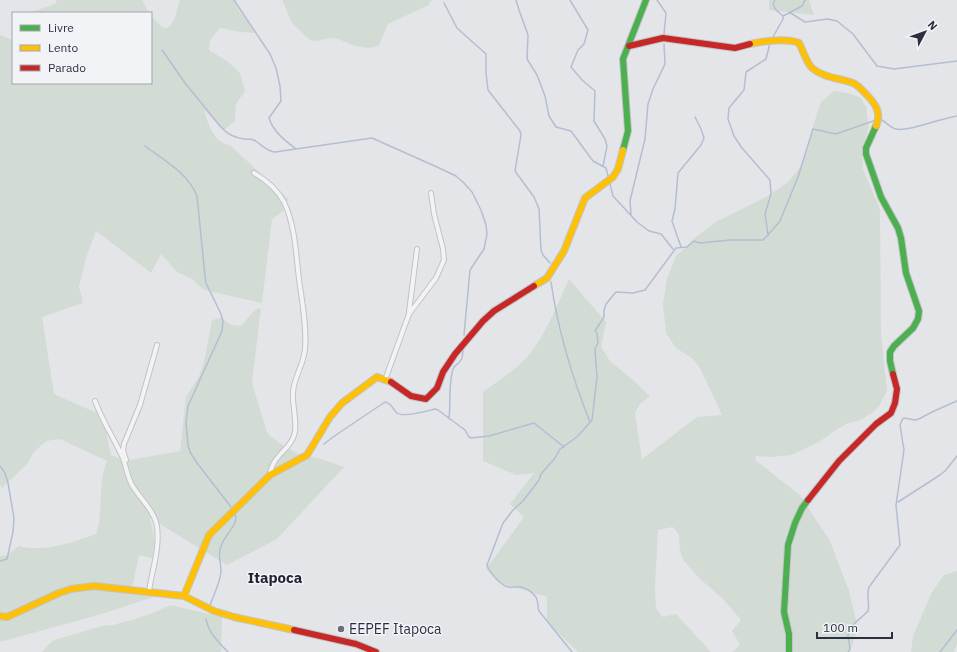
<svg xmlns="http://www.w3.org/2000/svg" width="957" height="652" viewBox="0 0 957 652" font-family="'IBM Plex Sans',sans-serif">
<style>
.green{fill:#d3dcd4}
.lines{fill:none;stroke-linecap:round;stroke-linejoin:round}
.stream{stroke:#b3bed2;stroke-width:1.5}
.street-casing{stroke:#c2c3c6;stroke-width:6}
.fast-casing{stroke:#c2c3c6;stroke-width:8}
.slow-casing{stroke:#c2c3c6;stroke-width:8}
.jam-casing{stroke:#c2c3c6;stroke-width:8}
.street{stroke:#f3f3f5;stroke-width:4}
.fast{stroke:#4caf50;stroke-width:6}
.slow{stroke:#ffc107;stroke-width:6}
.jam{stroke:#c62828;stroke-width:6}
.poi-dot{fill:#6b6f7c;stroke:#f2f3f7;stroke-width:1.5}
.labels{text-anchor:middle;dominant-baseline:central;stroke-width:3;stroke-linejoin:round;paint-order:stroke}
.poi-label{font-size:14px;fill:#2a3042;stroke:#f2f3f7;text-anchor:start}
.neighbourhood-label{font-size:15px;font-weight:bold;fill:#1d2132;stroke:#f2f3f7}
</style>
<rect width="100%" height="100%" fill="#e4e5e8"/>
<path class="green" d="M 57,0 L 142,0 L 149,13 L 34,13 L 34,11 L 55,4 Z
M 180,0 L 235,0 L 238,9 L 257,33 L 240,32 L 220,28 L 210,40 L 209,50 L 227,61 L 240,73 L 245,91 L 236,104 L 235,121 L 224,130 L 204,110 C 208,124 214,143 230,145 L 288,199 L 285,210 L 272,219 L 262,303 L 204,290 L 192,279 L 177,272 L 161,254 L 151,273 L 96,231 L 86,258 L 79,286 L 83,303 L 42,317 L 54,394 L 99,414 L 105,426 L 111,455 L 125,461 L 180,451 L 186,397 L 199,376 L 204,362 L 212,320 L 221,318 L 232,325 L 240,326 C 248,320 252,309 261,308 L 252,383 L 267,432 L 270,436 L 284,446 L 298,454 L 321,459 L 344,467 L 277,539 L 227,565 L 150,518 C 154,535 156,540 152,558 L 139,555 L 132,588 L 160,595 L 98,615 L 0,642 L 0,556 L 7,555 L 19,546 C 44,553 73,542 96,534 C 104,511 97,485 107,461 L 60,439 L 46,441 L 34,452 L 27,464 L 2,488 L 0,485 L 0,35 L 13,40 L 13,83 L 151,83 L 151,16 L 163,28 L 168,28 L 174,20 Z
M 282,0 L 432,0 L 429,5 L 388,24 L 379,45 L 375,47 L 367,48 L 352,45 L 338,39 L 330,38 L 316,41 L 310,40 L 292,23 Z
M 769,0 L 809,0 L 814,15 L 769,10 Z
M 834,91 L 848,93 L 861,98 L 866,107 L 869,126 L 862,149 L 863,169 L 880,209 L 881,333 L 887,391 L 879,406 L 872,413 L 860,420 L 846,424 L 830,434 L 819,442 L 791,455 L 772,457 L 756,456 L 755,460 L 800,495 L 830,541 L 849,591 L 858,628 L 850,652 L 732,652 L 740,645 L 732,631 L 741,620 L 723,599 L 698,577 L 684,561 L 680,551 L 679,535 L 673,527 L 658,530 L 655,587 L 656,608 L 663,617 L 676,614 L 711,652 L 578,652 L 547,622 L 547,597 L 501,583 L 486,569 L 524,517 L 510,504 L 534,473 L 516,475 L 483,461 L 483,392 C 498,381 514,371 527,357 C 546,335 557,305 569,279 L 606,322 L 601,347 L 610,361 L 632,379 L 650,396 L 640,404 L 635,413 L 642,459 L 697,417 L 722,415 L 700,368 L 693,359 L 676,348 L 666,333 L 663,305 L 667,278 L 676,256 L 696,237 L 716,222 L 766,197 L 788,182 L 802,165 L 808,149 L 812,129 L 821,102 Z
M 957,571 L 957,644 L 954,652 L 911,652 L 913,636 L 932,592 L 944,575 Z
M 170,605 L 222,617 L 221,652 L 41,652 L 54,640 L 102,626 L 113,625 L 135,619 L 153,613 Z"/>
<g class="lines">
<path class="stream" d="M 234,0 L 270,54 L 276,68 L 280,86 L 281,101 L 269,118 C 273,131 284,140 295,148
M 516,0 L 519,10 L 528,35 L 527,59 L 537,75 L 545,96 L 549,116 L 556,127 L 571,131 L 593,161 L 606,168 L 608,176
M 570,0 L 588,30 L 584,44 L 578,50 L 571,67 L 582,80 L 595,91 L 594,121 L 605,139 L 607,146 L 603,166
M 657,0 L 666,13 L 664,34
M 775,0 L 773,4 L 776,10 L 783,16
M 444,3 L 457,28 L 486,54 L 486,73 L 488,90 L 520,131 L 521,135 L 515,171 L 534,197 L 539,209 L 541,250 L 543,255 L 550,263
M 789,12 L 805,22 L 828,19 L 837,21 L 853,34 L 877,66 L 894,69 L 957,61
M 773,37 L 783,19 L 783,16 L 802,6 L 805,0
M 162,50 L 185,83 L 220,126 C 227,134 234,138 244,139 C 248,139 251,139 254,140 C 261,144 267,152 275,152 L 372,138 L 437,167 L 456,176 L 464,183 L 472,192 L 481,210 L 486,225 L 487,234 L 484,249 L 470,270 L 464,335
M 880,119 C 885,121 890,128 896,129 C 909,132 941,118 957,116
M 145,146 C 164,160 188,173 197,196 L 205,276 L 206,283 L 221,314 L 223,321 L 222,331 L 188,406 L 186,423 L 188,445 L 190,452 L 197,463 L 231,507
M 610,184 L 613,196 L 637,222 L 649,231 L 661,234 L 673,249
M 631,215 L 630,201 L 645,139 L 648,104 L 653,89 L 665,64 L 664,44
M 768,234 L 765,214 L 771,194 L 770,180 L 742,148 L 734,136 L 728,119 L 729,108 L 744,90 L 746,72 L 766,59 L 770,43
M 681,247 L 672,221 L 675,209 L 678,173 L 701,145 L 704,138 L 701,129 L 695,117
M 551,282 C 558,331 572,377 590,422
M 449,419 C 451,402 448,386 453,369 C 455,364 459,364 461,360 C 463,357 463,351 463,348
M 324,444 L 333,437 L 385,402 C 392,403 392,409 397,413 C 404,418 427,411 435,409 L 438,410 L 465,430 L 469,437 L 471,438 L 489,436 L 534,423 L 564,447
M 0,466 L 5,473 L 8,483 L 14,518 L 13,532 L 7,559 L 0,561
M 898,502 L 940,475 L 945,471 L 957,456
M 210,605 C 214,595 220,582 221,572 C 221,562 217,553 222,544 C 226,533 239,525 235,513
M 206,619 C 208,632 219,643 228,652
M 572,652 L 539,611 C 537,606 539,600 535,596 C 531,590 522,586 515,587 C 512,587 512,588 509,587 C 501,586 489,572 487,565 L 503,523 L 513,510 L 523,501 L 539,480 L 541,474 L 555,458 L 560,449 L 577,437 L 592,420 L 597,377 L 595,349 L 598,343 L 597,333 L 595,331 L 604,317 L 604,310 L 606,304 L 616,292 L 633,293 L 645,290 L 676,248 L 687,247 L 694,241 L 700,243 L 730,240 L 763,240 L 767,236 L 780,221 L 798,177 L 813,129 L 836,134 L 876,120
M 848,652 L 850,649 C 850,645 848,640 848,636 C 849,624 861,619 868,611 C 870,603 866,595 869,587 L 900,545 L 896,505 L 904,450 L 900,425 L 902,420 L 904,418 L 915,420 L 919,419 L 932,412 L 957,401
M 940,652 L 957,630"/>
<g class="street-casing">
<path id="street" d="M 254,173 C 266,180 277,189 284,202 C 295,225 296,254 299,279 C 302,302 307,326 305,349 C 304,364 294,377 293,392 C 292,405 297,419 295,432 C 292,449 271,456 270,475
M 409,312 L 417,249
M 385,380 L 409,314 L 436,278 L 444,260 L 443,249 L 434,214 L 431,193
M 95,401 C 102,420 113,437 122,456 C 126,465 127,476 132,485 C 140,499 155,511 157,527 C 160,548 152,571 149,591
M 126,460 L 123,450 L 124,444 L 140,405 L 157,345"/>
</g>
<g class="fast-casing">
<path id="fast" d="M 876,126 L 866,148 L 866,154 L 881,197 L 898,228 L 901,238 L 906,273 L 919,311 L 918,319 L 913,328 L 894,346 L 890,352 L 890,361 L 893,374
M 623,150 L 628,131 L 623,59 L 646,0
M 789,652 L 789,634 L 784,612 L 788,545 L 795,523 L 802,508 L 808,500"/>
</g>
<g class="slow-casing">
<path id="slow" d="M 750,44 C 763,41 787,38 799,43 C 803,50 806,62 812,68 C 824,78 840,78 853,83 C 858,85 862,90 865,93 C 875,103 882,112 876,126
M 534,286 L 547,278 L 564,251 L 585,198 L 613,177 L 618,169 L 623,150
M 184,596 L 209,535 L 270,475 L 307,455 L 330,417 L 342,403 L 377,377 L 391,382
M 0,616 L 7,617 L 59,593 L 71,589 L 94,586 L 184,596 L 214,611 L 234,617 L 294,630"/>
</g>
<g class="jam-casing">
<path id="jam" d="M 629,46 L 663,38 L 735,48 L 750,44
M 391,382 L 411,396 L 426,399 L 437,388 L 443,372 L 455,354 L 483,321 L 494,311 L 534,286
M 808,500 L 839,461 L 876,424 L 891,413 L 895,403 L 897,389 L 893,374
M 294,630 L 356,644 L 376,652"/>
</g>
<use href="#street" class="street"/>
<use href="#fast" class="fast"/>
<use href="#slow" class="slow"/>
<use href="#jam" class="jam"/>
</g>
<circle class="poi-dot" cx="341" cy="629" r="4"/>
<g class="labels">
<g class="poi-label">
<text x="349" y="629">EEPEF Itapoca</text>
</g>
<g class="neighbourhood-label">
<text x="275" y="577">Itapoca</text>
</g>
</g>
<rect x="12" y="12" width="140" height="72" fill="#f2f3f7" stroke="#a2a5af"/>
<rect x="20" y="25" width="20" height="6" fill="#4caf50" stroke="#a2a5af"/>
<text x="48" y="32" font-size="12" fill="#2a3042">Livre</text>
<rect x="20" y="45" width="20" height="6" fill="#ffc107" stroke="#a2a5af"/>
<text x="48" y="52" font-size="12" fill="#2a3042">Lento</text>
<rect x="20" y="65" width="20" height="6" fill="#c62828" stroke="#a2a5af"/>
<text x="48" y="72" font-size="12" fill="#2a3042">Parado</text>
<g transform="translate(925 32) rotate(49)" stroke="#f2f3f7" stroke-width="3" paint-order="stroke">
<path d="M0-3L7 15L0 10L-7 15Z" fill="#2a3042"/>
<text y="-6" font-size="11" font-weight="bold" text-anchor="middle" fill="#2a3042">N</text>
</g>
<path d="M817 632v6h75v-6" fill="none" stroke="#2a3042" stroke-width="2"/>
<text x="823" y="632" font-size="12" fill="#2a3042" stroke="#f2f3f7" stroke-width="3" paint-order="stroke">100 m</text>
</svg>
